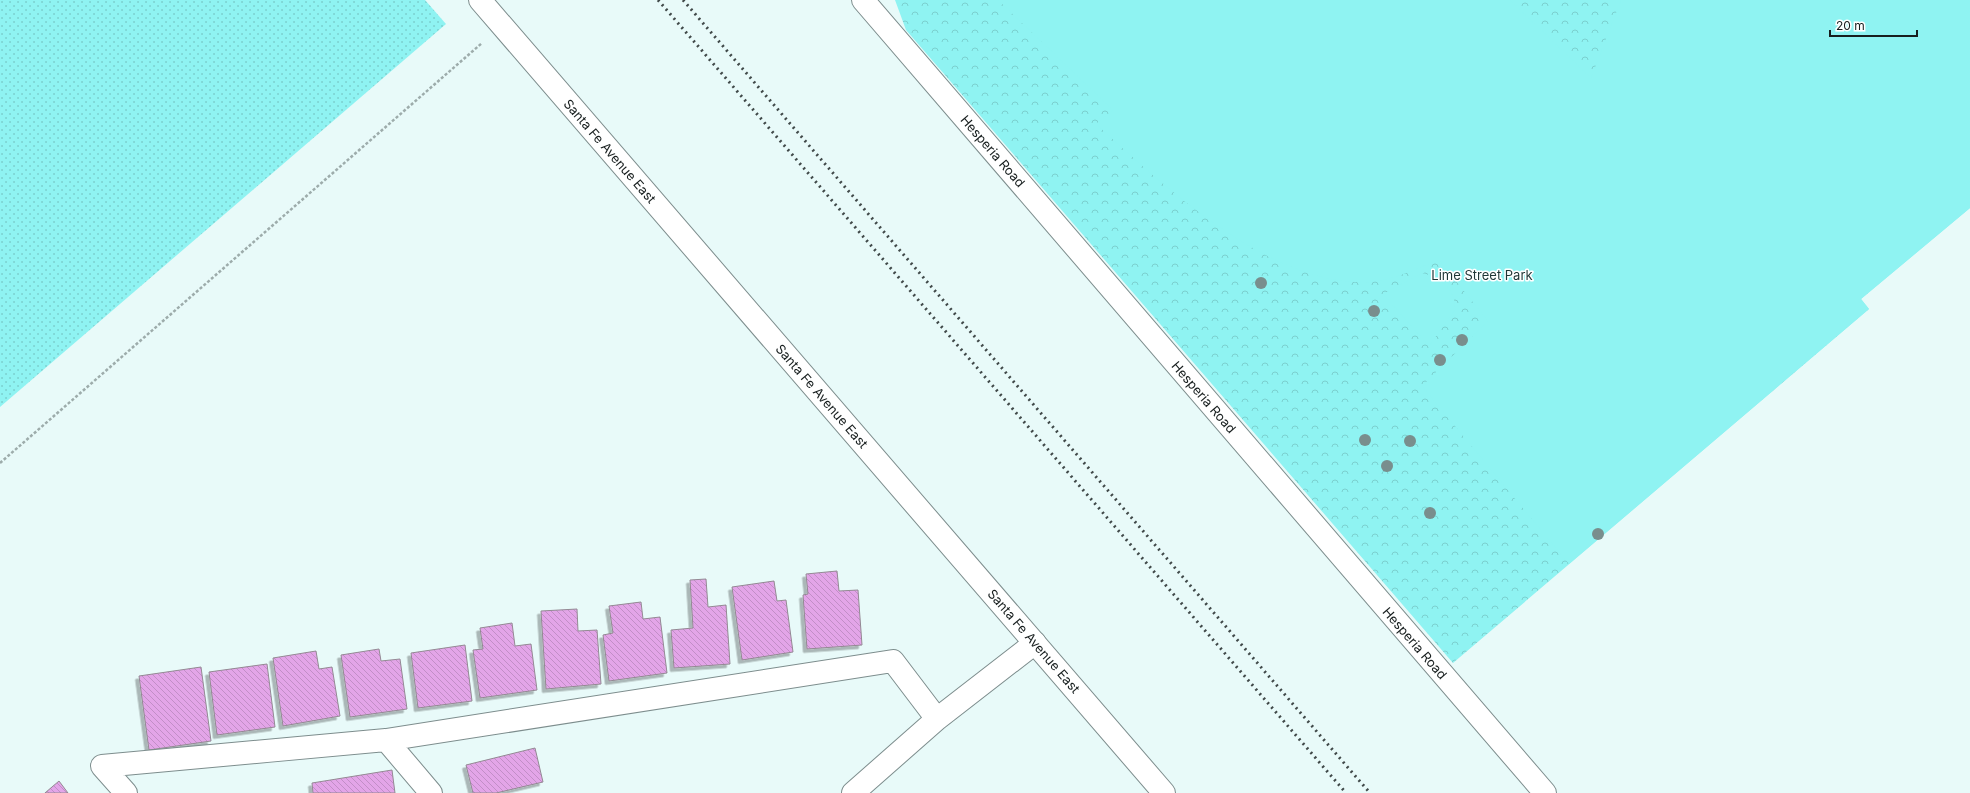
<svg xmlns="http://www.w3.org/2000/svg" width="1970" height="793" viewBox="0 0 1970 793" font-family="Inter,sans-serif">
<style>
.grass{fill:url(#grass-dots)}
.park{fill:url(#park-crowns)}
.pitch{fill:#8ff3f2}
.building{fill:url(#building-back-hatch);stroke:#938993;filter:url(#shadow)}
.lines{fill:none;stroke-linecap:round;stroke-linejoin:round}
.street-casing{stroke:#7d8d8d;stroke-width:24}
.secondary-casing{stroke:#7d8d8d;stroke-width:24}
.path{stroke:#9dacab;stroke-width:2.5;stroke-dasharray:3 2;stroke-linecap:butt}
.street{stroke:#fff;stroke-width:22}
.secondary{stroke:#fff;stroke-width:22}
.rail{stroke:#404949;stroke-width:3;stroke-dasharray:2 4;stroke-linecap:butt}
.tree{fill:#798e8d}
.labels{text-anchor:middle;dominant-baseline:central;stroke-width:3;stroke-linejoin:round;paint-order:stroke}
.street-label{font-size:13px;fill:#171e1e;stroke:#fff}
.park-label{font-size:13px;fill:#1e3535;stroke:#fff}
</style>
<defs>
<pattern id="grass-dots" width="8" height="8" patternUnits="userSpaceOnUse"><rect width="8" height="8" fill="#8ff3f2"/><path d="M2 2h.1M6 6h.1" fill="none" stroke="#7bd0cf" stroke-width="1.8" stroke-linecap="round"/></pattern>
<pattern id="park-crowns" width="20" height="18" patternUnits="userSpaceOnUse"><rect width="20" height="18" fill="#8ff3f2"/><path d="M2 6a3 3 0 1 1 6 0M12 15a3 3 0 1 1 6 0" fill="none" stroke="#7bd0cf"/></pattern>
<pattern id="building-back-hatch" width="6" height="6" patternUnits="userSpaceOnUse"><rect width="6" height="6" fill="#e3a5e8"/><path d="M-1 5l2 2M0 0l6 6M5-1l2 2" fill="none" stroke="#c28ec7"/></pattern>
<filter id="shadow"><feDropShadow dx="-3.5" dy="3.5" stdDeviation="0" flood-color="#0004"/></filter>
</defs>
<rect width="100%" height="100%" fill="#e8faf9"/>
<path class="grass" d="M 0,0 L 425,0 L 446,24 L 0,407 Z"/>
<path class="park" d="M 895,0 L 1970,0 L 1970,208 L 1861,299 L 1869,309 L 1453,663 L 906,30 Z"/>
<path class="pitch" d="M 998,0 L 1510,0 L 1591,78 L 1621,0 L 1970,0 L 1970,208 L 1861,299 L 1869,309 L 1569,564 L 1422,386 L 1488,321 L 1439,260 C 1417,268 1395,280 1370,282 C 1272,288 1164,186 1096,124 L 1113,110 Z
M 1422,273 C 1441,278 1456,289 1455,310 L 1429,346 L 1383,294 Z"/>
<path class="building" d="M 837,571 L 839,591 L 858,590 L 862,645 L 807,649 L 803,595 L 808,594 L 806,574 Z
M 706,579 L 708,607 L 726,605 L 730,664 L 674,668 L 671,630 L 693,628 L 690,580 Z
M 774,581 L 777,601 L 786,600 L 793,652 L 742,660 L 732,587 Z
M 641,602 L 643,619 L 660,617 L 667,673 L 609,681 L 603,635 L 613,633 L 609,606 Z
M 577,609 L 578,631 L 597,630 L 601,684 L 546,689 L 541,611 Z
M 512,623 L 515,646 L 531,644 L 537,690 L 480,698 L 473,650 L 483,649 L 480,628 Z
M 465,645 L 472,701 L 418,708 L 411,653 Z
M 379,649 L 381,661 L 400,659 L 407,709 L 350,717 L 341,655 Z
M 316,651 L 319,669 L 332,667 L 340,716 L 283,726 L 273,658 Z
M 267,664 L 275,727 L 217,735 L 209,672 Z
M 201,667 L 211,741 L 149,750 L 139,676 Z
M 535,748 L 543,782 L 496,793 L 473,793 L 466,765 Z
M 392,770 L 395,793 L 313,793 L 312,783 Z
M 59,781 L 68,793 L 45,793 Z"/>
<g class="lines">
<g class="street-casing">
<path id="street" d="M 386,740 L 431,793
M 126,793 L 102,766 L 386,740 L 893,661 L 937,719
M 853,793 L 937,719 L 1035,643"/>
</g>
<g class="secondary-casing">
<path id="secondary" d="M 480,0 L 1164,793
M 863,0 L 1545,793"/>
</g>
<path class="path" d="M 0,463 L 482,43"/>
<use href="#street" class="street"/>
<use href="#secondary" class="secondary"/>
<path class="rail" d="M 658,0 L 1346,793
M 683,0 L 1370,793"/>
</g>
<g class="tree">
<circle cx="1261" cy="283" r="6"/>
<circle cx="1374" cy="311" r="6"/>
<circle cx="1462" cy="340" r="6"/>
<circle cx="1440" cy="360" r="6"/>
<circle cx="1365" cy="440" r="6"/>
<circle cx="1410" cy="441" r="6"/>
<circle cx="1387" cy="466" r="6"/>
<circle cx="1430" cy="513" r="6"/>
<circle cx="1598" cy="534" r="6"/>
</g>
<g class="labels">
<g class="street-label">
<text transform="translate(610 151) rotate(49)">Santa Fe Avenue East</text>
<text transform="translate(993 151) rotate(49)">Hesperia Road</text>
<text transform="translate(822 396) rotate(49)">Santa Fe Avenue East</text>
<text transform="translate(1204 397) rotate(49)">Hesperia Road</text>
<text transform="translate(1034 641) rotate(49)">Santa Fe Avenue East</text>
<text transform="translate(1415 643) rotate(49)">Hesperia Road</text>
</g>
<g class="park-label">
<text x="1482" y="275">Lime Street Park</text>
</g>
</g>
<path d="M1830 30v6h87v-6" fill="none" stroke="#171e1e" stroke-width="2"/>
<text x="1836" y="30" font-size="12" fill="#171e1e" stroke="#ffffff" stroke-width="3" paint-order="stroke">20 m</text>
</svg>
